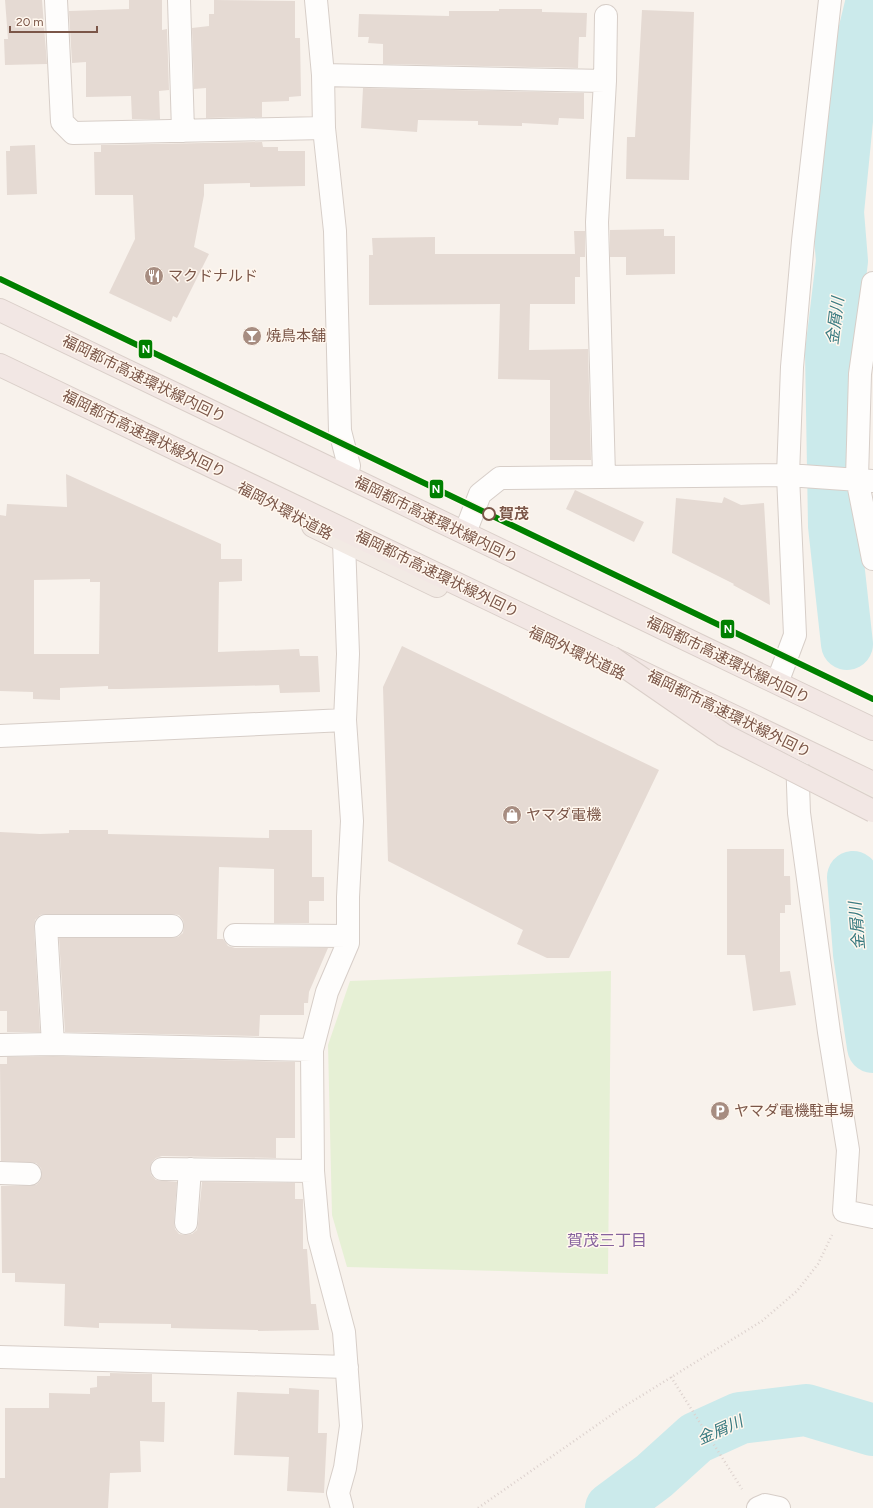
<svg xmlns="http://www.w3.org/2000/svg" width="873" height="1508" viewBox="0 0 873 1508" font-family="Figtree,'Noto Sans JP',sans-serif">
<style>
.green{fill:#e6f0d5}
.water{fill:#cbeaeb}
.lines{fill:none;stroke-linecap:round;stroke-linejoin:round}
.river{stroke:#cbeaeb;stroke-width:52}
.building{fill:#e5dad3;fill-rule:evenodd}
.minor-casing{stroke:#d7cec8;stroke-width:24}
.trunk-casing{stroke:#dacfc9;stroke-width:24}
.motorway-casing{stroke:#dacfc9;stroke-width:24}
.path{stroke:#dcd1cd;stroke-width:2.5;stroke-dasharray:1 3;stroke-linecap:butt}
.minor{stroke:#fefdfc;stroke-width:22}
.trunk{stroke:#f2eae4;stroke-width:22}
.motorway{stroke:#f2e7e4;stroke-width:22}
.motorway-bridge-casing{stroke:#dacfc9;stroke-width:24;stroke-linecap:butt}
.motorway-bridge{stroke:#f2e7e4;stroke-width:22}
.metro-1-casing{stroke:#fff7ee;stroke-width:9}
.metro-1{stroke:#008000;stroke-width:6}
.stop-dot{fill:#fff7ee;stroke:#7b5648;stroke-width:2}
.labels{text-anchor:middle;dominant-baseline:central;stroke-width:3;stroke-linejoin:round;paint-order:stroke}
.poi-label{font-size:15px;fill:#7b5648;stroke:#fff7ee;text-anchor:start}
.street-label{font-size:15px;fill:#7b5648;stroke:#fff7ee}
.stop-label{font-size:15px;font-weight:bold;fill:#7b5648;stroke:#fff7ee;text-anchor:start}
.water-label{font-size:16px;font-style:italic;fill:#3a7b81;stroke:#fff7ee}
.neighbourhood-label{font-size:16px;fill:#86639e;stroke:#fff7ee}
.line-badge{stroke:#fff7ee;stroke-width:1.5}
.badge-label{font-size:11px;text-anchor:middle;font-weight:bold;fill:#fff}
</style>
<rect width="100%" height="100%" fill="#f8f2ec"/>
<path class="green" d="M 611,971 L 608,1274 L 347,1267 L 332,1215 L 328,1045 L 350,981 Z"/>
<path class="water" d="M 865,0 L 873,0 L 873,20 L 870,29 L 850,148 L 839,196 L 837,138 L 855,26 Z"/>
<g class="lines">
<path class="river" d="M 847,644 L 834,526 L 831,352 L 842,261 L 838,212 L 850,90 L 872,0
M 853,877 L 859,954 L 873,1047
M 611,1508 L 654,1476 L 696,1438 L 740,1418 L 806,1410 L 873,1430"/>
</g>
<path class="building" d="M 5,0 L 42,0 L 47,64 L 5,65 L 4,39 L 8,39 Z
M 129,0 L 162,0 L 162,30 L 167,29 L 169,90 L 159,91 L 160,119 L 132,119 L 131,96 L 86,97 L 86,62 L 72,63 L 69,11 L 129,9 Z
M 214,0 L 295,1 L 295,38 L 300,38 L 301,96 L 289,97 L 289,101 L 262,102 L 262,117 L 206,118 L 206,88 L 194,89 L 192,28 L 209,26 L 209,14 L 214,14 Z
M 499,9 L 542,9 L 542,12 L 587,13 L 586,37 L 579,37 L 578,68 L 383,64 L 383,44 L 368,43 L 369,37 L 358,37 L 359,14 L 449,16 L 449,11 L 499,11 Z
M 642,10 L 694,12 L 689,180 L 626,179 L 627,137 L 635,137 Z
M 363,88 L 584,93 L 584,119 L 559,118 L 558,125 L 522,123 L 522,126 L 478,125 L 478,121 L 418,120 L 417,132 L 361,128 Z
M 262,142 L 263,147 L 278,147 L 278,151 L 305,151 L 305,186 L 250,187 L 250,183 L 204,184 L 204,195 L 194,247 L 209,254 L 177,318 L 173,316 L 171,322 L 109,293 L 135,239 L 133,195 L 95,195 L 94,152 L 101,152 L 101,145 Z
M 35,145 L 37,194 L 7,195 L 6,151 L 10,151 L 10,146 Z
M 664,229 L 664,236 L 675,236 L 675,274 L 626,275 L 626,257 L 610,257 L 610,230 Z
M 574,231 L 585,231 L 585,257 L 580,257 L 580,277 L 575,277 L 575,304 L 530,304 L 529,350 L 588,349 L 591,460 L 550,460 L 550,380 L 498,379 L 500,304 L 369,305 L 369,255 L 373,255 L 372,238 L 435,237 L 435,254 L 575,254 Z
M 66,474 L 221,544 L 221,559 L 242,559 L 242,581 L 219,582 L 218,652 L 299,649 L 300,656 L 318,656 L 320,692 L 280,693 L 279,685 L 122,689 L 108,689 L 108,686 L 60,688 L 60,700 L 33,699 L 33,692 L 0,691 L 0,515 L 6,516 L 7,504 L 67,507 ZM 90,579 L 90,582 L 100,582 L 99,654 L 34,654 L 34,580 Z
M 575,490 L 644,522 L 634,542 L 566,509 Z
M 724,497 L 741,505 L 764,503 L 770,605 L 733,585 L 734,584 L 672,553 L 676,498 L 722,503 Z
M 402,646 L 659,770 L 569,958 L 547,958 L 517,944 L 523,930 L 388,861 L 383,687 Z
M 69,830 L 108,830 L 108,834 L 269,838 L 269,830 L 312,830 L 312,877 L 324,877 L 324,901 L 309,901 L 309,923 L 274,923 L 274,869 L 219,867 L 217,939 L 223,939 L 228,946 L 235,948 L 328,948 L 309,992 L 308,1003 L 304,1003 L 304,1015 L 260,1015 L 259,1036 L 65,1032 L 59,938 L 172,938 L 178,937 L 183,933 L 184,926 L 183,920 L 179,915 L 172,914 L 46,914 L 40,915 L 35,920 L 34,927 L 40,1032 L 7,1032 L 7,1011 L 0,1011 L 0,832 L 40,834 L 69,833 Z
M 727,849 L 784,849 L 784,876 L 790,876 L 791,905 L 785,905 L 785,913 L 780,913 L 780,972 L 790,971 L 796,1005 L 753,1011 L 745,955 L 727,955 Z
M 53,1056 L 295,1062 L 295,1138 L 276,1138 L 276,1158 L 162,1156 L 156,1158 L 152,1162 L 150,1169 L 151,1175 L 156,1180 L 177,1182 L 174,1222 L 175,1229 L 179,1234 L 185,1235 L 192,1234 L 197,1230 L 198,1224 L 202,1182 L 295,1183 L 295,1199 L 303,1199 L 303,1249 L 307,1249 L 311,1304 L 316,1304 L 319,1330 L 258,1331 L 258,1330 L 171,1328 L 171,1324 L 99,1323 L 99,1328 L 64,1326 L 65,1284 L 15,1282 L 15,1273 L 2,1273 L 1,1186 L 36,1185 L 40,1181 L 42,1174 L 41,1168 L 36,1163 L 1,1161 L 0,1064 L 7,1064 L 7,1057 Z
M 110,1373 L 152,1374 L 152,1402 L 165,1402 L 164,1442 L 140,1441 L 141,1472 L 110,1473 L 108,1508 L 0,1508 L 0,1478 L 5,1478 L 5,1408 L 49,1408 L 49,1393 L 90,1394 L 90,1388 L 97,1387 L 97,1376 L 110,1376 Z
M 289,1388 L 319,1390 L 318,1433 L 327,1433 L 324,1493 L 287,1491 L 289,1457 L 234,1455 L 237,1392 L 289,1394 Z"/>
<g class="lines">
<g class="minor-casing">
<path id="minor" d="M 56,0 L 62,122 L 73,133 L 324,128
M 179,0 L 183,131
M 316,0 L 323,75 L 324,128 L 335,231 L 340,431 L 349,466
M 323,75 L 605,81
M 873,283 L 860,374 L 857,478 L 873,559
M 604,476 L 597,222 L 605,81 L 606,16
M 468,525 L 480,494 L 500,478 L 788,475 L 873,481
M 780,675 L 795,635 L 788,475 L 792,367 L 803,241 L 830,0
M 0,736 L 345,720
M 797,757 L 799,813 L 829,1032 L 848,1150 L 844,1211 L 873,1217
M 235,935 L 348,936
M 53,1044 L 46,926 L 172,926
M 0,1045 L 53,1044 L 312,1050
M 162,1169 L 313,1171
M 0,1173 L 30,1174
M 186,1223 L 190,1169
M 0,1357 L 347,1367
M 342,1508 L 338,1493 L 345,1468 L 351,1426 L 344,1332 L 319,1238 L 313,1171 L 312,1050 L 327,992 L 348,943 L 348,897 L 352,821 L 345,720 L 348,654 L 344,542
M 758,1508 L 765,1505 L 779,1508"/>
</g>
<g class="trunk-casing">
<path id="trunk" d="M 313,526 L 437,586
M 820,769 L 873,796"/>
</g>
<g class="motorway-casing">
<path id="motorway" d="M 0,310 L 873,729
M 0,365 L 873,783"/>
</g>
<path class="path" d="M 671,1377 L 742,1489
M 478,1508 L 620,1409 L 762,1321 L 797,1291 L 818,1264 L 832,1235"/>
<use href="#minor" class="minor"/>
<use href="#trunk" class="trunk"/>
<use href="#motorway" class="motorway"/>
<g class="motorway-bridge-casing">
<path id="motorway-bridge" d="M 611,657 L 724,735 L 873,811"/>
</g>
<use href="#motorway-bridge" class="motorway-bridge"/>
<g class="metro-1-casing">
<path id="metro-1" d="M 0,279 L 873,699"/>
</g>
<use href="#metro-1" class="metro-1"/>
</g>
<defs>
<g id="restaurant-disc" transform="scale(1)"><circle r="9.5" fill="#a78d81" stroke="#fff7ee"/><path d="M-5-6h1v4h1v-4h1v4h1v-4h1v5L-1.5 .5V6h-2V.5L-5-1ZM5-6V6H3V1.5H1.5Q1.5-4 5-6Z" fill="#fff"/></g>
<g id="bar-disc" transform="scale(1)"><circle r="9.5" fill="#a78d81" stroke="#fff7ee"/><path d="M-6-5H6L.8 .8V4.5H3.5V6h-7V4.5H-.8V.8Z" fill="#fff"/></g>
<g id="shop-disc" transform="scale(1)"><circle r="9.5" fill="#a78d81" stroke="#fff7ee"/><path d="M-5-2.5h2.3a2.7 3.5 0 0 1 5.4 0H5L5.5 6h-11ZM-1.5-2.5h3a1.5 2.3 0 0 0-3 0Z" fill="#fff"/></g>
<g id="parking-disc" transform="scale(1)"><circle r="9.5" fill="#a78d81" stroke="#fff7ee"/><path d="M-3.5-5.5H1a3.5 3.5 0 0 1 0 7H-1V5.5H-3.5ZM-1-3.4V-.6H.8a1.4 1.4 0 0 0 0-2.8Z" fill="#fff"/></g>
</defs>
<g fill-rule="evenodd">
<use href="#restaurant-disc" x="154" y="276"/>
<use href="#bar-disc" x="252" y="336"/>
<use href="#shop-disc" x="512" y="815"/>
<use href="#parking-disc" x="720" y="1111"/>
</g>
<circle class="stop-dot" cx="489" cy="514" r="6"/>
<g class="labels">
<g class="poi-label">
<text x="168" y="276">マクドナルド</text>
<text x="266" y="336">焼鳥本舗</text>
<text x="526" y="815">ヤマダ電機</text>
<text x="734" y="1111">ヤマダ電機駐車場</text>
</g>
<g class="street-label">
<text transform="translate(144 379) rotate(26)">福岡都市高速環状線内回り</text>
<text transform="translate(144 434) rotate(26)">福岡都市高速環状線外回り</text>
<text transform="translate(285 511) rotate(28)">福岡外環状道路</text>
<text transform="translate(436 520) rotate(26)">福岡都市高速環状線内回り</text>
<text transform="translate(437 574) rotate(26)">福岡都市高速環状線外回り</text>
<text transform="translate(577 653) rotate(25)">福岡外環状道路</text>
<text transform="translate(728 660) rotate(26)">福岡都市高速環状線内回り</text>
<text transform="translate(729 714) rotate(26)">福岡都市高速環状線外回り</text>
</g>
<g class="stop-label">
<text x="499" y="514">賀茂</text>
</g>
<g class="water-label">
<text transform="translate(835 321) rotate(-83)">金屑川</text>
<text transform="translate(857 926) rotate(-95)">金屑川</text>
<text transform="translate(720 1430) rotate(-24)">金屑川</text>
</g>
<g class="neighbourhood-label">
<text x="607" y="1240">賀茂三丁目</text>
</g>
</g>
<g class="line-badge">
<rect x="138" y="339" width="15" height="20" rx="4" fill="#008000"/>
<rect x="429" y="479" width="15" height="20" rx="4" fill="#008000"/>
<rect x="720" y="619" width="15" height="20" rx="4" fill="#008000"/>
</g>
<g class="badge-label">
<text x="146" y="353">N</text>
<text x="436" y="493">N</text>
<text x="728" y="633">N</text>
</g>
<path d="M10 26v6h87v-6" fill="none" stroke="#7b5648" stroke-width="2"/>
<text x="16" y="26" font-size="12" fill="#7b5648" stroke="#fff7ee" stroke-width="3" paint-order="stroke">20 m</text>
</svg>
